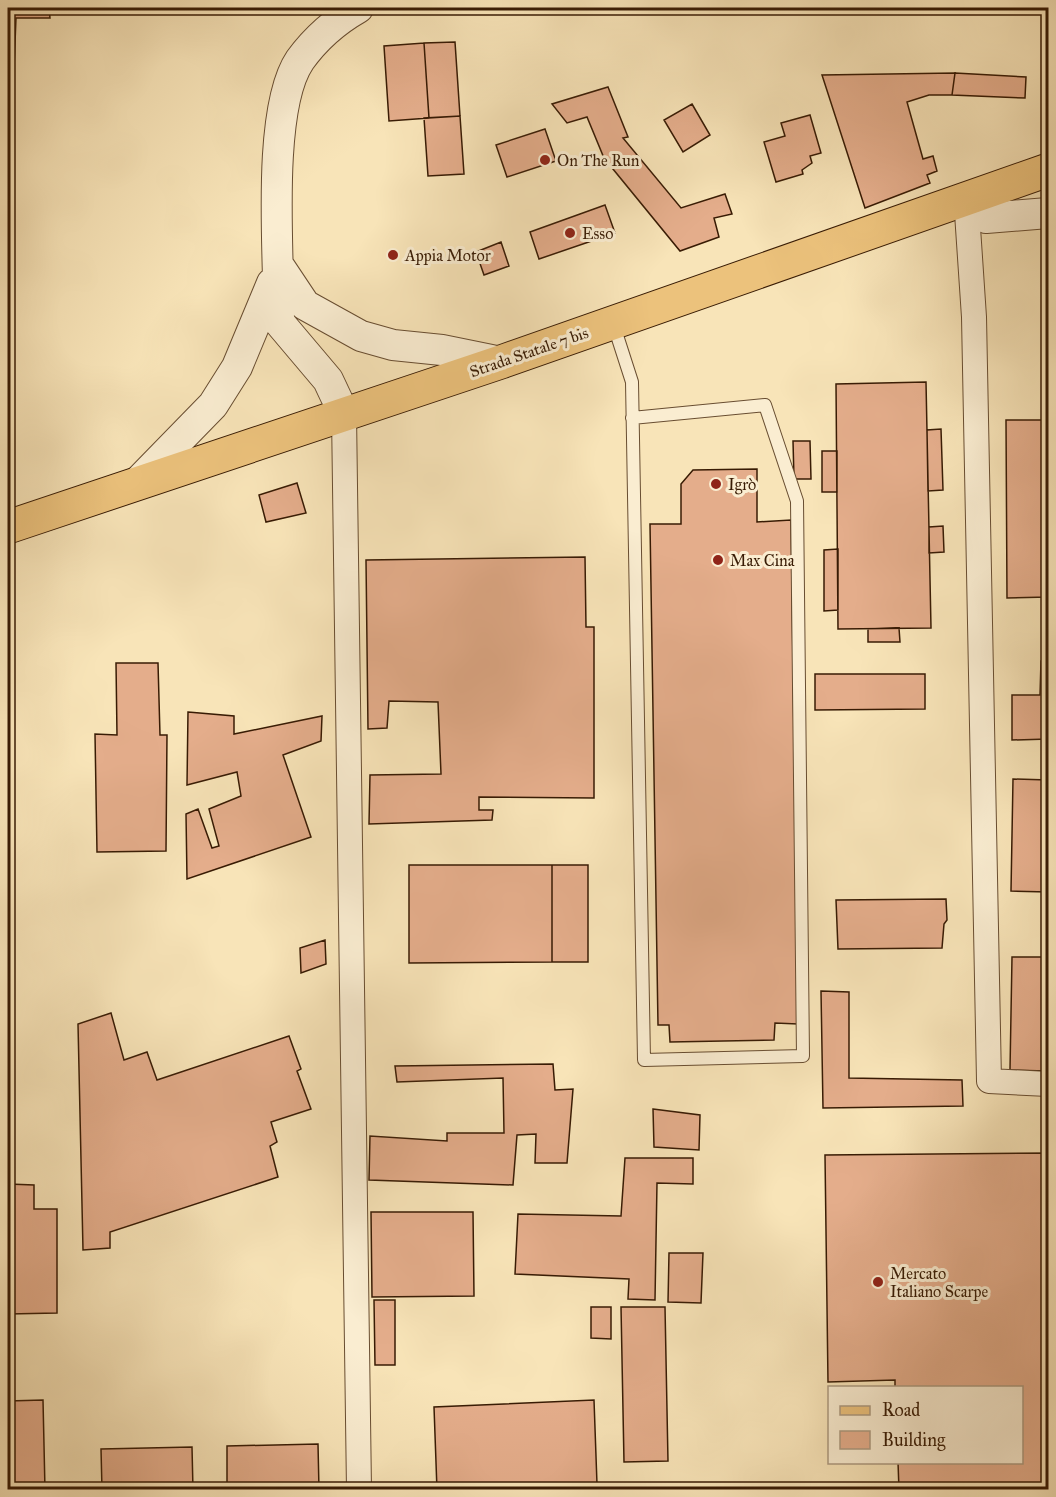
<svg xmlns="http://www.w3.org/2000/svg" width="1056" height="1497" viewBox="0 0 1056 1497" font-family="'IM FELL Great Primer',serif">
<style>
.building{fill:#e4ad8b;stroke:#381b04;stroke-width:1.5}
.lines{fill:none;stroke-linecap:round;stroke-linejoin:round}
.service-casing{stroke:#684d31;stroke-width:14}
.minor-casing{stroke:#684d31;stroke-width:26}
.tertiary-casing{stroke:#684d31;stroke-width:32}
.primary-casing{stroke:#381b04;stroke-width:35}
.service{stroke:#faedd1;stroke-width:12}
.minor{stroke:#faedd1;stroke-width:24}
.tertiary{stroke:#faedd1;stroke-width:30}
.primary{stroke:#ecc27c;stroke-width:33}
.poi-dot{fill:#8f2418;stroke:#faedd1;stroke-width:2}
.labels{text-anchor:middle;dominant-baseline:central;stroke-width:6;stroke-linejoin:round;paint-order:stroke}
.poi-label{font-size:16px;fill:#381b04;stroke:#faedd1;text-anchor:start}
.street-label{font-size:16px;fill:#381b04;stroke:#faedd1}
</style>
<rect width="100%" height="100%" fill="#f8e4b8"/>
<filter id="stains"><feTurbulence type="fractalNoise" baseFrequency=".00333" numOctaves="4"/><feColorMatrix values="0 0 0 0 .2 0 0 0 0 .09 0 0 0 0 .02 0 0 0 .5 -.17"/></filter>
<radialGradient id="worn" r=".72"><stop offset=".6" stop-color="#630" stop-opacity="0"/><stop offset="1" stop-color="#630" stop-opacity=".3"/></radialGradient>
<path class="building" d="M 8,8 L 49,8 L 50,18 L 16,18 L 9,192 Z
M 455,42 L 460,116 L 429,118 L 424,43 Z
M 424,43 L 429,118 L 389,121 L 384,46 Z
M 955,73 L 952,95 L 929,95 L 907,102 L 923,159 L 933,156 L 937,171 L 927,175 L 930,183 L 865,208 L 822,75 Z
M 955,73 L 1026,77 L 1025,98 L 952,95 Z
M 608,87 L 628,137 L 623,138 L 681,208 L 725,194 L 732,214 L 714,218 L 719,237 L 680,251 L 604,158 L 587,117 L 567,123 L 552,104 Z
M 692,104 L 710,135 L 683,152 L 664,120 Z
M 810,115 L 821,153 L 810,156 L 812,163 L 802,170 L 803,174 L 776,182 L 764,142 L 785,136 L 781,123 Z
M 460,116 L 464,174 L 428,176 L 424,118 Z
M 545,129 L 556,161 L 507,177 L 496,145 Z
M 605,205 L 615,233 L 539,259 L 530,232 Z
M 501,242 L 509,266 L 484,275 L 476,252 Z
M 926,382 L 931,628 L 838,629 L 836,384 Z
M 1006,420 L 1048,420 L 1048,597 L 1007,598 Z
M 941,429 L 943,490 L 928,491 L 927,430 Z
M 793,441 L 810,441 L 811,479 L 794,479 Z
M 822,451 L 837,451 L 837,492 L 822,492 Z
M 757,469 L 757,522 L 791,520 L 798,1024 L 775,1023 L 774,1040 L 670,1042 L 669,1025 L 658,1025 L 650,524 L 681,524 L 681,484 L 693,470 Z
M 297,483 L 306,513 L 266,522 L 259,495 Z
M 943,526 L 944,552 L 929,553 L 929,527 Z
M 838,549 L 838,610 L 824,611 L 824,550 Z
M 585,557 L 586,627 L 594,627 L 594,798 L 479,797 L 479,810 L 493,810 L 492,820 L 369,824 L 370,775 L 441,774 L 438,702 L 389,701 L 387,728 L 368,729 L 366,560 Z
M 899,628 L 900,642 L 868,642 L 868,629 Z
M 1041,661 L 1048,661 L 1048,739 L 1012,740 L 1012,695 L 1040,695 Z
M 116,663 L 158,663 L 160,735 L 167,735 L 166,851 L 97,852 L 95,734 L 117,735 Z
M 815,674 L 925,674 L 925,709 L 815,710 Z
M 188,712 L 234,716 L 234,734 L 322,716 L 321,741 L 283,755 L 311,837 L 187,879 L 186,814 L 198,809 L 212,848 L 219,846 L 209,809 L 241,796 L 237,772 L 187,785 Z
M 1013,779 L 1048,780 L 1048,892 L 1011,891 Z
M 409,865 L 552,865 L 552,962 L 409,963 Z
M 552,865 L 588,865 L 588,962 L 552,962 Z
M 946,899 L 947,920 L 944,924 L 942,948 L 838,949 L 836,900 Z
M 325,940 L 326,964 L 301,973 L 300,948 Z
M 1012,957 L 1048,957 L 1048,1071 L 1010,1070 Z
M 821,991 L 849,992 L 849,1078 L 962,1080 L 963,1106 L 823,1108 Z
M 111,1013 L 124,1060 L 147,1052 L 157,1080 L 289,1036 L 301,1069 L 297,1071 L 311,1109 L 271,1122 L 277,1142 L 270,1146 L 278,1177 L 110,1232 L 110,1248 L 83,1250 L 78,1024 Z
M 553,1064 L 555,1090 L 573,1089 L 567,1163 L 535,1163 L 536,1134 L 517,1135 L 513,1185 L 369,1180 L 370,1136 L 447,1141 L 447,1133 L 504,1133 L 503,1078 L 397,1082 L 395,1066 Z
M 653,1109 L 700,1115 L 699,1150 L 654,1147 Z
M 1048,1153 L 1048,1490 L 899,1490 L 898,1462 L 1022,1462 L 1022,1388 L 895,1388 L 895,1380 L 828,1382 L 825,1155 Z
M 625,1158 L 693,1158 L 693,1184 L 657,1183 L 655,1300 L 628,1299 L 629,1279 L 515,1274 L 518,1214 L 621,1216 Z
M 8,1184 L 34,1185 L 34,1209 L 57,1209 L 57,1313 L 8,1314 Z
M 371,1212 L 473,1212 L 474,1296 L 372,1297 Z
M 669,1253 L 703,1253 L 701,1303 L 668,1302 Z
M 374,1300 L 395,1300 L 395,1365 L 375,1365 Z
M 591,1307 L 611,1307 L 611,1339 L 591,1338 Z
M 621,1307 L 665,1307 L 668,1461 L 624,1462 Z
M 43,1400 L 45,1490 L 8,1490 L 8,1401 Z
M 594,1400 L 597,1484 L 437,1490 L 434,1407 Z
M 318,1444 L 319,1490 L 227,1490 L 227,1446 Z
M 192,1447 L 193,1490 L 102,1490 L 101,1449 Z"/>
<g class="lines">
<g class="service-casing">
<path id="service" d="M 613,323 L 632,382 L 644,1060 L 803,1056 L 797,501 L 765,405 L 632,418"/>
</g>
<g class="minor-casing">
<path id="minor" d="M 966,198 L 974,317 L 989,1081 L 1048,1084
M 344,414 L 359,1490"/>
</g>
<g class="tertiary-casing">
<path id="tertiary" d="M 966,198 L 986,218 L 1048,213
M 279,266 L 305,305 L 361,336 L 393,345 L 442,350 L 501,362
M 344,414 L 328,380 L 279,322 C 279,258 266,110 300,60 C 315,39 337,20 358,8
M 135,485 L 213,405 L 237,367 L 272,283"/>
</g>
<g class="primary-casing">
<path id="primary" d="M 8,527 L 501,362 L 1048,170"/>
</g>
<use href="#service" class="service"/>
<use href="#minor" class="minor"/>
<use href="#tertiary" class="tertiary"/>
<use href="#primary" class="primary"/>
</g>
<g class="poi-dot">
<circle cx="545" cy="160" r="6"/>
<circle cx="570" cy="233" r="6"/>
<circle cx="393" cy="255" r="6"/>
<circle cx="716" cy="484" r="6"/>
<circle cx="718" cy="560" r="6"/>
<circle cx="878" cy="1282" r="6"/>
</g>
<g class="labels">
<g class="poi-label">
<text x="557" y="160">On The Run</text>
<text x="582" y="233">Esso</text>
<text x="405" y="255">Appia Motor</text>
<text x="728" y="484">Igrò</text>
<text x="730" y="560">Max Cina</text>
<text x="890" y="1273">Mercato<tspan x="890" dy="18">Italiano Scarpe</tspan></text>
</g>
<g class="street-label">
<text transform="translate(529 352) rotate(-19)">Strada Statale 7 bis</text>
</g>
</g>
<rect width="1056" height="1497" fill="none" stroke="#f8e4b8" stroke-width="30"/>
<rect x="9" y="9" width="1038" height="1479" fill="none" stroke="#381b04" stroke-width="3"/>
<rect x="15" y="15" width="1026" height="1467" fill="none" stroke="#381b04" stroke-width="1.5"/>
<rect x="828" y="1386" width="195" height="78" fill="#faedd1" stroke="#ac997f" stroke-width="1.5"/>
<rect x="840" y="1406" width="30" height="9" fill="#ecc27c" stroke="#ac997f" stroke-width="1.5"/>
<text x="882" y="1416" font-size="18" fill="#381b04">Road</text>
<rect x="840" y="1431" width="30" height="18" fill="#e4ad8b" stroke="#ac997f" stroke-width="1.5"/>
<text x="882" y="1446" font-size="18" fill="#381b04">Building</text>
<rect width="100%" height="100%" filter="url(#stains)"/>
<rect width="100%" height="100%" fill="url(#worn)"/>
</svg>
